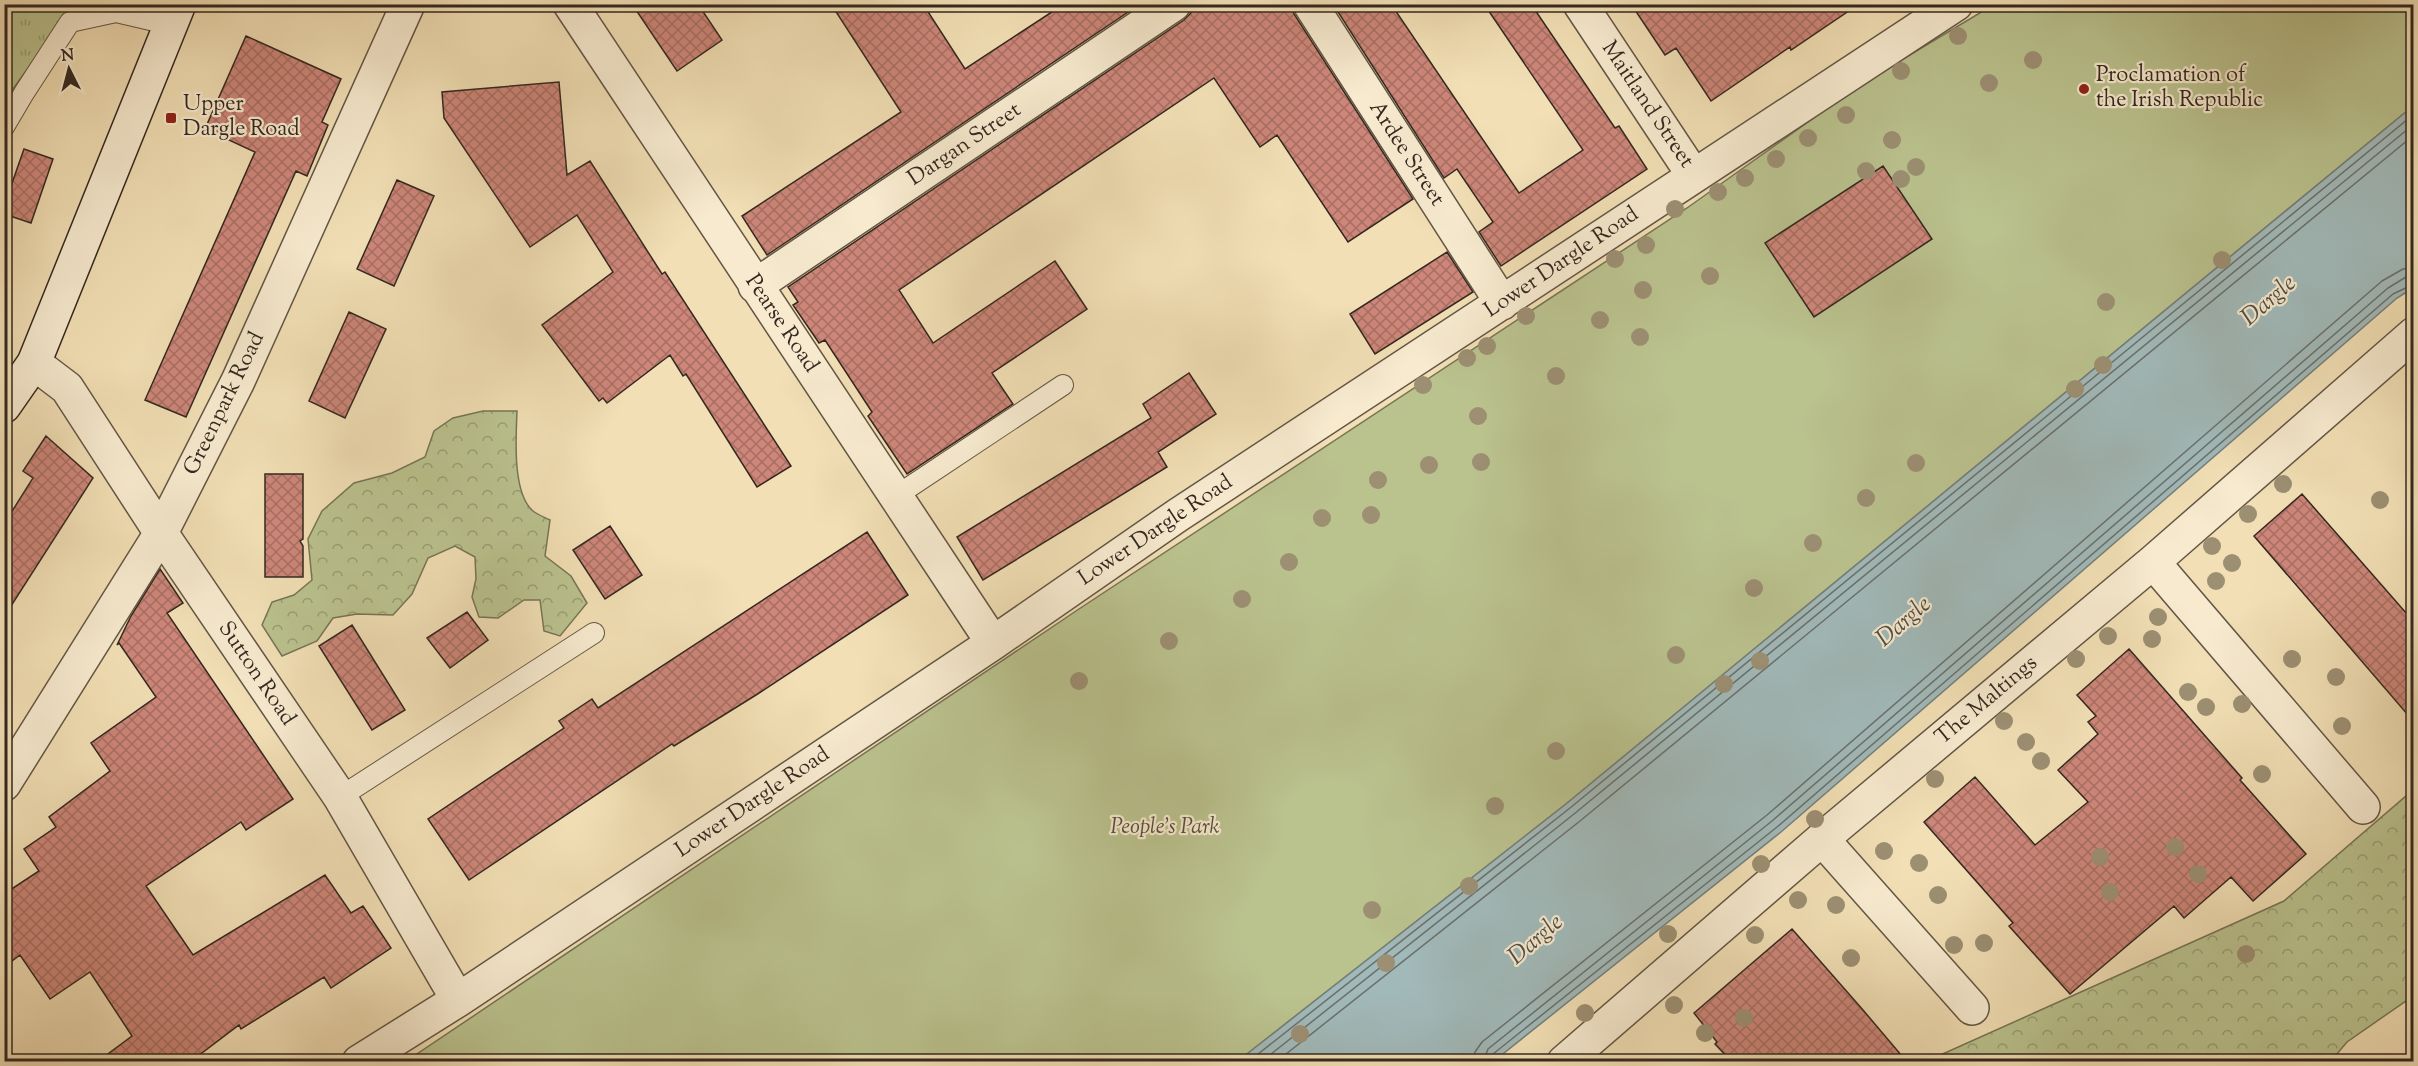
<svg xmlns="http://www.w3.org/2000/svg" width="2418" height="1066" viewBox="0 0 2418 1066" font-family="'Sorts Mill Goudy',serif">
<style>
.grass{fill:url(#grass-tufts);stroke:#767557;stroke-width:1.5}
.forest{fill:url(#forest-crowns);stroke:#767557;stroke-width:1.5}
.green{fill:#bac28e;stroke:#767557;stroke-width:1.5}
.water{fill:#a1b9b9;stroke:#757f7c;stroke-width:1.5}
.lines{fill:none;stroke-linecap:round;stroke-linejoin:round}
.shore{stroke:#6a706c;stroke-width:1.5}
.building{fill:url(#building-cross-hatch);stroke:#332820;stroke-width:1.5}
.lane-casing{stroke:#635645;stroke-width:22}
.street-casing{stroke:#635645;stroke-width:36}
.secondary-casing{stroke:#332820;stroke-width:36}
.lane{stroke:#f7eacf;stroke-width:20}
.street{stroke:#f7eacf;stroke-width:33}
.secondary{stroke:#f7eacf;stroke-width:33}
.tree{fill:#9c8f72}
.poi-dot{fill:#8f2418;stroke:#f7eacf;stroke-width:2}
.labels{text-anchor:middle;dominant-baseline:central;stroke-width:4.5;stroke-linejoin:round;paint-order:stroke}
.poi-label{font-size:22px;fill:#332820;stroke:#f7eacf;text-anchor:start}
.street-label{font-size:22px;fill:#332820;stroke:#f7eacf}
.park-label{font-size:22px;font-style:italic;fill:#554e3c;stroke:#f7eacf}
.water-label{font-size:24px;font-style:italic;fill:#4e4c46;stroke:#f7eacf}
</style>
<defs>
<pattern id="grass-tufts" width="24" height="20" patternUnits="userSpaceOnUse" patternTransform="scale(1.5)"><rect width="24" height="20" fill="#bac28e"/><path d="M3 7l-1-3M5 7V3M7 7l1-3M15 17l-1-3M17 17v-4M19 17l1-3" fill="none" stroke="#989e74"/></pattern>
<pattern id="forest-crowns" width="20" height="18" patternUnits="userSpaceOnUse" patternTransform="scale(1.5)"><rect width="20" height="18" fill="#bac28e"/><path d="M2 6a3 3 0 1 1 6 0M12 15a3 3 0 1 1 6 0" fill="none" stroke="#989e74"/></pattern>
<pattern id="building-cross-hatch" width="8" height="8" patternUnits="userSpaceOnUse" patternTransform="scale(1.5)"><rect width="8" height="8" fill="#cd8679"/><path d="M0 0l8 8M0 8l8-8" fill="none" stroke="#a76e63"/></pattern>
</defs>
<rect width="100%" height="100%" fill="#f2dfb5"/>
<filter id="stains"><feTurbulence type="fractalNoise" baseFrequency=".00333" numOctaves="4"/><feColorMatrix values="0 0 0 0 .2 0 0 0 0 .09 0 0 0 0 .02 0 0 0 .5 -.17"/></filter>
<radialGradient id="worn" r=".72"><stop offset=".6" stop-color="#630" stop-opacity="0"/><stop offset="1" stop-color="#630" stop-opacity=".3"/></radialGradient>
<path class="grass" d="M 5,5 L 74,5 L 5,100 Z"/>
<path class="forest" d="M 483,411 L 517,411 C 516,437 512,493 533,511 C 538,515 544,517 550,520 L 545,556 L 571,576 L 587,603 L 560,636 L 544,631 L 540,600 L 524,600 L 498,618 L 479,617 L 472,597 L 476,579 L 475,557 L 455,546 L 428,558 L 412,594 L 393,615 L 357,614 L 333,618 L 317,641 L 282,656 L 262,625 L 272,602 L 294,595 L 312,580 L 308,539 L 322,511 L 354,483 L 392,473 L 425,457 L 434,431 L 453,418 Z
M 2413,790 L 2413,996 L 2347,1042 L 2331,1061 L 1927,1061 L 2284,901 Z"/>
<path class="green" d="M 1993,5 L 2413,5 L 2413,106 L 1566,804 L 1238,1061 L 405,1062 L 1079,609 L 1687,208 L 1863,83 Z"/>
<path class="water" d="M 2413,106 L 2413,288 L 2397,298 L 1781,832 L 1494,1061 L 1238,1061 L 1566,804 Z"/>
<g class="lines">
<path class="shore" d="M 1248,1062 L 1570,808 L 2414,114
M 1261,1062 L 1574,814 L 2414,124
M 1276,1062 L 1580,821 L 2414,135
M 1474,1062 L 1475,1052 L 1482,1042 L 1767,815 L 2382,281 L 2403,269 L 2414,267
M 1483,1062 L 1488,1049 L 1772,821 L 2388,288 L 2406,277 L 2414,276
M 1491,1062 L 1493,1054 L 1777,827 L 2393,294 L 2414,284"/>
</g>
<path class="building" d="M 632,4 L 698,4 L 722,40 L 677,71 Z
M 831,4 L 923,4 L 965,69 L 1064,4 L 1140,4 L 767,255 L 742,216 L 901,112 Z
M 1192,4 L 1291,4 L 1294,14 L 1413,199 L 1348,242 L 1277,135 L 1260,147 L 1214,78 L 899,290 L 933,343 L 1055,261 L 1087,309 L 992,373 L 1013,404 L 907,474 L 868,416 L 872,412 L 825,340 L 819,343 L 793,305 L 798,302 L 788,287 L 1184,20 L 1191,13 Z
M 1333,4 L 1391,4 L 1519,193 L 1583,150 L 1484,4 L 1531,4 L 1615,128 L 1619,126 L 1647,169 L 1501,266 L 1479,232 L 1493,222 L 1457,169 L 1444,178 Z
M 1631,4 L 1859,4 L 1791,50 L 1790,47 L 1711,101 L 1676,48 L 1665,55 Z
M 246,36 L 341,79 L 322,122 L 328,125 L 307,176 L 296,171 L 186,417 L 145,400 L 255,152 L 205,129 Z
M 559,82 L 567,175 L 590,161 L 662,274 L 665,272 L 791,466 L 757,487 L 686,374 L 683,376 L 670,355 L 607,403 L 603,398 L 599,401 L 542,325 L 613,272 L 577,215 L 530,247 L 444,118 L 442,92 Z
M 24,149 L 53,159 L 31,223 L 4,214 L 4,206 Z
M 1883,166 L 1932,239 L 1814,317 L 1765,243 Z
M 397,180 L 434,196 L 394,286 L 357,269 Z
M 1447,252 L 1473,292 L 1375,354 L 1350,314 Z
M 349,312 L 386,329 L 345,418 L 309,401 Z
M 1189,373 L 1216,414 L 1158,452 L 1167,467 L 983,580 L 957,537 L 1151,418 L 1143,404 Z
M 46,436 L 93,478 L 4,617 L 4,524 L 33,478 L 23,471 Z
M 265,474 L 303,474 L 303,539 L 300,541 L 303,546 L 303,577 L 265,577 Z
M 2302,494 L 2414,622 L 2414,722 L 2254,536 Z
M 610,526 L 642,575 L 605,599 L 573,550 Z
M 867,532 L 908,595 L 756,695 L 674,746 L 672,744 L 469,880 L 428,819 L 564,728 L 559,721 L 592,699 L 598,708 Z
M 160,569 L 183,603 L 167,613 L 293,799 L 246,830 L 241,822 L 146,886 L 193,955 L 325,875 L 351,913 L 363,906 L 391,948 L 331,988 L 324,977 L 241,1029 L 239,1025 L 190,1062 L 97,1062 L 132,1036 L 90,972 L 50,999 L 20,955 L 4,967 L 4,894 L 39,871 L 24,849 L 56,827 L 49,817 L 110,771 L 91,743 L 156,697 L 119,643 L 117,645 L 131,616 Z
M 467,612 L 488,640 L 450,668 L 427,638 Z
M 352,625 L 405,710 L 372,730 L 319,646 Z
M 2129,649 L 2242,778 L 2240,780 L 2306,854 L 2253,901 L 2231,877 L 2184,918 L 2174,906 L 2070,994 L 2009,926 L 2013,923 L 1924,822 L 1975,777 L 2035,845 L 2088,802 L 2058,770 L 2098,734 L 2088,722 L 2096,716 L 2077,695 Z
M 1792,929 L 1863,1010 L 1907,1062 L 1732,1062 L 1715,1044 L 1717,1042 L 1694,1013 Z"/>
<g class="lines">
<g class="lane-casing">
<path id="lane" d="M 4,127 L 24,93 L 70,22 L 116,12 L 172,25
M 896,496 L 1063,385
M 340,797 L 594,633"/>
</g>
<g class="street-casing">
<path id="street" d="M 570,4 L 993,643
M 1310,4 L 1502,303
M 1580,4 L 1694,176
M 755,286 L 1174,4
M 34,363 L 67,388 L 161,533 L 340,797 L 458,1000
M 2153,562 L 2363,807
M 4,784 L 161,533 L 238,381 L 408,4
M 1822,839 L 1972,1008
M 359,1062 L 458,1000 L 993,643 L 1178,515 L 1956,4
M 1564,1062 L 1822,839 L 2153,562 L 2414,334"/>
</g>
<g class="secondary-casing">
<path id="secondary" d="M 4,406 L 34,363 L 179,4"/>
</g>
<use href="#lane" class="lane"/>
<use href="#street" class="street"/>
<use href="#secondary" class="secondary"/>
</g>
<g class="tree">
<circle cx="1958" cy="36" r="9"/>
<circle cx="2033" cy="60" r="9"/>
<circle cx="1901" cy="71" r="9"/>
<circle cx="1989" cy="83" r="9"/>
<circle cx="1846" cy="115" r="9"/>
<circle cx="1808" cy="138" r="9"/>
<circle cx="1892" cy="140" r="9"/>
<circle cx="1776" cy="159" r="9"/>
<circle cx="1916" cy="167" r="9"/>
<circle cx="1866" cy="171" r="9"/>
<circle cx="1745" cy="178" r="9"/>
<circle cx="1901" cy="179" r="9"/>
<circle cx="1718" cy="192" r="9"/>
<circle cx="1675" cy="209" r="9"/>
<circle cx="1646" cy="245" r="9"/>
<circle cx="1615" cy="259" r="9"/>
<circle cx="2222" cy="260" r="9"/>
<circle cx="1710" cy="276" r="9"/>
<circle cx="1643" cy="290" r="9"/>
<circle cx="2106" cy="302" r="9"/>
<circle cx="1526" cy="316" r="9"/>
<circle cx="1600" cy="320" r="9"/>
<circle cx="1640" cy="337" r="9"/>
<circle cx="1487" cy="346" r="9"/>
<circle cx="1467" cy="358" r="9"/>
<circle cx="2103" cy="365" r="9"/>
<circle cx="1556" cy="376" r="9"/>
<circle cx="1423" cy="385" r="9"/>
<circle cx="2075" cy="389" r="9"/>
<circle cx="1478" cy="416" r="9"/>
<circle cx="1481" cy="462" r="9"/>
<circle cx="1916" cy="463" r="9"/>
<circle cx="1429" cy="465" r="9"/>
<circle cx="1378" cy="480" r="9"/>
<circle cx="2283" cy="484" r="9"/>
<circle cx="1866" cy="498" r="9"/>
<circle cx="2380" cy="500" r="9"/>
<circle cx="2248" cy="514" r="9"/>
<circle cx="1371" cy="515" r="9"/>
<circle cx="1322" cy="518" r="9"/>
<circle cx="1813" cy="543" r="9"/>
<circle cx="2212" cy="546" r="9"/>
<circle cx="1289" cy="562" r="9"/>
<circle cx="2232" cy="563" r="9"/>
<circle cx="2216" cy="581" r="9"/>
<circle cx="1754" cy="588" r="9"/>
<circle cx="1242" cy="599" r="9"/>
<circle cx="2158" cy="617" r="9"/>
<circle cx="2108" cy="636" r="9"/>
<circle cx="2152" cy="639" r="9"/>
<circle cx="1169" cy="641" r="9"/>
<circle cx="1676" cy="655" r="9"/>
<circle cx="2076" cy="659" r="9"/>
<circle cx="2292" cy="659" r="9"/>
<circle cx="1760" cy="661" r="9"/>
<circle cx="2336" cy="677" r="9"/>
<circle cx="1079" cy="681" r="9"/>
<circle cx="1724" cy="684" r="9"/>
<circle cx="2188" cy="692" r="9"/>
<circle cx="2242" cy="704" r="9"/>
<circle cx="2206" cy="707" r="9"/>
<circle cx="2004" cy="721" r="9"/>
<circle cx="2342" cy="726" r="9"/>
<circle cx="2026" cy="742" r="9"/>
<circle cx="1556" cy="751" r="9"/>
<circle cx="2041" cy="761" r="9"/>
<circle cx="2262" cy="774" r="9"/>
<circle cx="1935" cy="779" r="9"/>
<circle cx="1495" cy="806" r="9"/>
<circle cx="1815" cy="819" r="9"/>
<circle cx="2175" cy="847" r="9"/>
<circle cx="1884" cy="851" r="9"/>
<circle cx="2100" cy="857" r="9"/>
<circle cx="1919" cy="863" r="9"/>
<circle cx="1761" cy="864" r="9"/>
<circle cx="2198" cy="874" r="9"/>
<circle cx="1469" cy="886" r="9"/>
<circle cx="2110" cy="892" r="9"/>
<circle cx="1938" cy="895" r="9"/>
<circle cx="1798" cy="900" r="9"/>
<circle cx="1836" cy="905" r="9"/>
<circle cx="1372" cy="910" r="9"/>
<circle cx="1668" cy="934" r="9"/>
<circle cx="1755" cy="935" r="9"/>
<circle cx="1984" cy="943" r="9"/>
<circle cx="1954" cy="945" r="9"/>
<circle cx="2246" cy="954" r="9"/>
<circle cx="1851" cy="958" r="9"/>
<circle cx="1386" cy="963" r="9"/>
<circle cx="1674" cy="1005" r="9"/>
<circle cx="1585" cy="1013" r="9"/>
<circle cx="1744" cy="1018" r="9"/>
<circle cx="1705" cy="1033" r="9"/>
<circle cx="1300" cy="1034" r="9"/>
</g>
<g class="poi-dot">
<circle cx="2084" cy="89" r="6"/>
<rect x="165" y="112" width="12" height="12" rx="3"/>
</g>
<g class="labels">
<g class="poi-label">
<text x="2096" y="76">Proclamation of<tspan x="2096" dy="25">the Irish Republic</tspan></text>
<text x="183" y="105">Upper<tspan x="183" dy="25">Dargle Road</tspan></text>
</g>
<g class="street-label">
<text transform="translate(1647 105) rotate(56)">Maitland Street</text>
<text transform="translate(965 145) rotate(-34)">Dargan Street</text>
<text transform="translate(1406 154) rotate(57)">Ardee Street</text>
<text transform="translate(1562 263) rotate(-34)">Lower Dargle Road</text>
<text transform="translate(781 324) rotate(56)">Pearse Road</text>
<text transform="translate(225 404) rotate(-64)">Greenpark Road</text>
<text transform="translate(1156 531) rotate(-34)">Lower Dargle Road</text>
<text transform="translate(256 674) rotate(56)">Sutton Road</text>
<text transform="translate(1987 701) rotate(-40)">The Maltings</text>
<text transform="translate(753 803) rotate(-34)">Lower Dargle Road</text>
</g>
<g class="park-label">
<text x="1165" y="828">People's Park</text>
</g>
<g class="water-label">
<text transform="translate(2269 301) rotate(-41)">Dargle</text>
<text transform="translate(1904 622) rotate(-41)">Dargle</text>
<text transform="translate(1536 940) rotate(-41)">Dargle</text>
</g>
</g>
<rect width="2418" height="1066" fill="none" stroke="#f2dfb5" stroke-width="24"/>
<rect x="6" y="6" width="2406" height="1054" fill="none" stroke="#332820" stroke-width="3"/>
<rect x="12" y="12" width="2394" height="1042" fill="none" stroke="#332820" stroke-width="1.5"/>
<g transform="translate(69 69) rotate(354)" stroke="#f7eacf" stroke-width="4.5" paint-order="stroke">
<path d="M0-4.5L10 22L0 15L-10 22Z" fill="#332820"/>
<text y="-9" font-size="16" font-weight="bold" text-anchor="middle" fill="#332820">N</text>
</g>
<rect width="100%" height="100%" filter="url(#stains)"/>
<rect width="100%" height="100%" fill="url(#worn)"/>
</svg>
